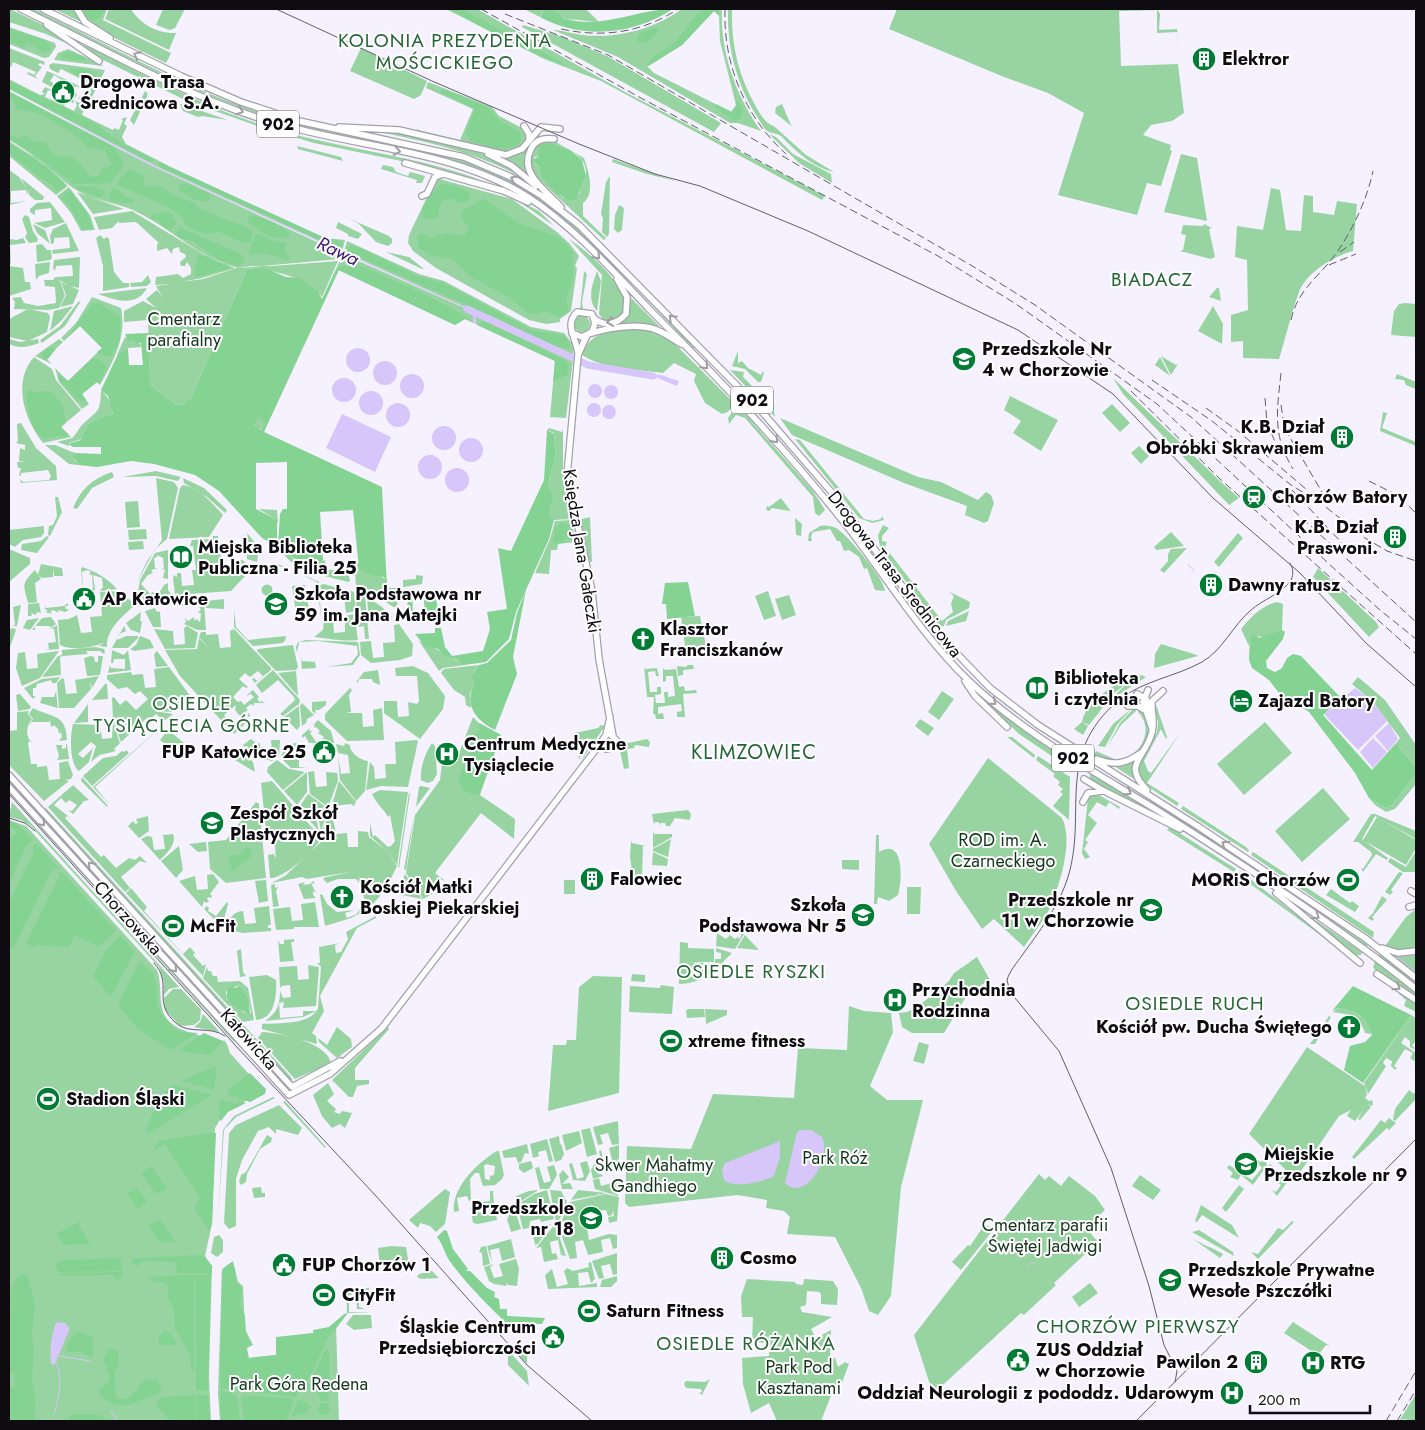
<svg xmlns="http://www.w3.org/2000/svg" width="1425" height="1430" viewBox="0 0 1425 1430" font-family="Jost,sans-serif">
<style>
.green{fill:#98d4a1;fill-rule:evenodd}
.forest{fill:#84d393;fill-rule:evenodd}
.water{fill:#d7c6f9}
.lines{fill:none;stroke-linecap:round;stroke-linejoin:round}
.stream{stroke:#d7c6f9;stroke-width:1}
.river{stroke:#d7c6f9;stroke-width:7}
.major-casing{stroke:#a4a0ad;stroke-width:8}
.major{stroke:#fff;stroke-width:5.5}
.tram{stroke:#625f67;stroke-width:1}
.rail{stroke:#625f67;stroke-width:1;stroke-dasharray:8 4;stroke-linecap:butt}
.oneway{stroke:#9f9ea0}
.labels{text-anchor:middle;dominant-baseline:central;stroke-width:4;stroke-linejoin:round;paint-order:stroke}
.shield{fill:#fff;stroke:#565558;stroke-width:1}
.shield-label{font-size:16px;font-weight:bold;fill:#0e0c11}
.poi-label{font-size:18px;font-weight:bold;fill:#0e0c11;stroke:#fff;text-anchor:start}
.park-label{font-size:18px;fill:#14351c;stroke:#fff}
.street-label{font-size:18px;fill:#0e0c11;stroke:#fff}
.neighbourhood-label{font-size:19px;letter-spacing:1px;fill:#266536;stroke:#fff}
.water-label{font-size:19px;font-style:italic;fill:#461978;stroke:#fff}
.quarter-label{font-size:20px;letter-spacing:1px;fill:#266536;stroke:#fff}
</style>
<rect width="100%" height="100%" fill="#f5f1fe"/>
<path class="green" d="M 10,9 L 54,30 L 81,50 L 46,34 L 9,22 Z
M 29,9 L 34,9 C 115,48 196,95 282,119 C 298,124 351,132 360,139 C 343,139 324,132 308,128 C 209,105 120,53 29,9 Z
M 54,9 L 75,9 L 81,21 L 79,21 Z
M 79,9 L 107,9 L 103,20 L 171,53 L 166,63 L 98,30 L 91,25 Z
M 109,9 L 131,9 C 140,24 158,34 176,33 L 169,50 L 105,19 Z
M 163,9 L 185,9 L 175,28 L 170,30 L 156,25 Z
M 446,9 L 477,9 L 627,93 L 825,196 L 822,200 L 601,81 L 544,59 Z
M 524,9 L 586,9 L 599,22 L 567,19 L 545,10 L 540,17 Z
M 682,9 L 722,9 C 720,53 736,95 761,131 L 738,123 L 730,123 L 618,57 L 553,30 C 561,30 573,34 583,35 C 618,39 654,29 682,9 ZM 714,11 L 719,16 L 720,41 L 736,105 L 731,112 L 654,73 L 647,66 L 682,45 Z
M 728,9 L 732,9 C 731,44 738,74 755,105 C 760,114 765,123 775,127 L 806,155 L 834,172 C 812,167 796,151 781,136 C 776,133 771,133 767,131 C 763,128 759,119 756,115 C 736,83 727,46 728,9 Z
M 897,9 L 1119,9 L 1121,66 L 1178,64 L 1184,113 L 1172,121 L 1151,125 L 1143,135 L 1171,145 L 1170,150 L 1172,151 L 1161,186 L 1147,183 L 1137,215 L 1058,195 L 1084,113 L 1048,93 L 1004,77 L 889,29 Z
M 1157,9 L 1160,14 L 1159,30 L 1177,29 L 1179,56 L 1177,32 L 1157,33 Z
M 523,25 L 560,36 L 607,56 L 721,123 L 714,132 L 522,27 Z
M 9,27 L 55,43 L 56,47 L 49,57 L 44,58 L 9,44 Z
M 79,44 C 97,48 118,62 136,71 C 177,91 218,111 262,125 C 340,151 424,154 500,188 L 416,164 L 314,143 L 266,129 L 187,101 L 99,58 Z
M 9,48 L 45,62 L 44,65 L 40,63 L 38,65 L 42,67 L 35,76 L 38,79 L 27,74 L 28,72 L 34,75 L 36,72 L 13,62 L 11,67 L 9,65 Z
M 361,48 L 427,81 L 421,95 L 414,99 L 350,71 Z
M 68,49 L 102,65 L 103,66 L 54,60 L 58,53 Z
M 53,63 L 105,70 L 89,103 L 85,101 L 93,85 L 61,69 L 58,73 L 50,69 L 49,65 Z
M 47,71 L 67,80 L 63,92 L 53,88 L 54,84 L 58,85 L 61,79 L 54,75 L 50,81 L 53,83 L 52,87 L 42,82 Z
M 9,79 L 40,95 L 45,94 L 42,92 L 45,87 L 56,92 L 56,94 L 48,90 L 45,97 L 58,103 L 62,97 L 57,94 L 58,93 L 74,100 L 73,103 L 67,100 L 64,106 L 74,111 L 77,105 L 75,101 L 85,105 L 82,115 L 113,130 L 114,128 L 119,130 L 123,120 L 121,119 L 127,117 L 124,124 L 127,126 L 122,137 L 126,144 L 175,169 L 325,238 L 345,240 L 342,252 L 158,167 L 9,89 Z
M 69,81 L 87,90 L 83,101 L 78,99 L 80,96 L 83,97 L 86,91 L 76,86 L 73,92 L 77,94 L 75,98 L 65,93 Z
M 428,82 L 492,107 L 499,116 L 526,130 L 526,143 L 516,150 L 503,153 L 417,132 L 417,127 L 418,130 L 460,140 L 473,109 L 426,88 Z
M 9,91 L 148,164 L 341,253 L 339,259 L 240,268 C 200,260 170,227 133,210 C 114,202 90,200 73,188 C 51,172 33,153 9,140 Z
M 145,91 L 148,94 L 134,125 L 130,120 Z
M 180,104 L 181,104 L 228,120 L 202,116 L 198,117 L 183,111 Z
M 782,104 L 791,125 L 794,128 L 775,113 L 776,107 Z
M 370,130 C 412,133 492,147 521,177 C 474,151 423,141 370,130 Z
M 537,133 L 541,137 L 535,140 L 527,151 L 530,178 L 498,156 L 518,153 Z
M 769,134 L 776,137 L 793,154 L 831,174 L 832,183 L 799,163 Z
M 545,140 L 554,141 L 584,158 C 588,169 596,194 583,203 L 583,216 L 606,238 L 604,240 L 533,174 L 529,160 L 535,146 ZM 552,143 C 567,148 591,157 585,178 C 584,183 580,187 580,193 L 563,198 L 541,177 L 539,167 L 535,164 L 534,157 L 539,156 L 540,149 Z
M 9,141 L 40,161 L 68,186 L 56,195 L 9,156 Z
M 380,142 C 421,148 464,158 501,176 C 577,213 637,288 695,347 L 694,349 C 635,289 571,210 494,175 C 458,159 419,151 381,144 Z
M 297,146 L 341,157 L 343,161 L 298,149 Z
M 1181,154 L 1197,158 L 1207,221 L 1164,212 Z
M 613,159 L 675,181 L 644,173 L 612,162 Z
M 383,165 L 393,167 L 396,172 L 408,176 L 410,172 L 425,176 L 422,183 L 416,183 L 417,180 L 381,169 Z
M 9,170 L 19,177 L 26,188 L 21,178 L 47,199 L 44,196 L 43,200 L 35,200 L 29,195 L 28,190 L 27,195 L 26,190 L 11,191 L 11,203 L 27,201 L 9,205 Z
M 438,176 L 508,195 L 539,211 L 554,226 L 514,198 Z
M 610,176 L 609,234 L 607,237 L 602,232 L 603,218 L 601,214 L 606,182 Z
M 436,178 L 512,199 L 557,232 L 569,243 L 579,256 L 575,266 L 577,268 L 571,311 L 560,319 L 560,322 L 546,324 L 529,320 L 436,268 L 413,251 L 408,243 L 409,235 Z
M 69,187 L 90,215 L 95,230 L 81,231 L 71,213 L 57,196 Z
M 1271,188 L 1280,190 L 1286,230 L 1301,231 L 1304,195 L 1313,196 L 1313,212 L 1334,215 L 1337,201 L 1357,204 L 1353,251 C 1334,256 1307,272 1299,292 C 1291,313 1286,337 1279,359 L 1243,358 L 1243,341 L 1231,342 L 1231,315 L 1248,310 L 1247,260 L 1235,257 L 1237,226 L 1263,230 Z
M 77,192 L 124,209 L 93,214 Z
M 50,202 L 65,222 L 45,228 L 34,223 L 52,220 L 51,208 L 35,210 L 35,215 L 30,212 L 30,209 L 37,203 Z
M 619,205 L 624,208 L 622,230 L 618,233 L 614,229 L 615,215 Z
M 132,211 L 203,254 L 235,268 L 202,278 L 181,282 L 203,279 L 236,268 L 252,266 L 272,266 L 338,261 L 322,297 C 312,279 266,267 247,269 L 190,400 L 184,405 L 175,404 L 150,385 L 148,320 L 124,322 L 124,311 L 143,301 L 156,308 L 146,299 L 157,290 L 163,298 L 156,286 L 171,284 L 155,285 L 156,277 L 178,274 L 183,278 L 191,274 L 191,268 L 187,262 L 185,266 L 181,266 L 180,262 L 186,257 L 185,254 L 180,252 L 179,247 L 173,249 L 172,254 L 167,248 L 157,251 L 157,244 L 159,243 L 136,222 L 119,223 L 119,221 L 112,228 L 99,230 L 94,217 Z
M 25,215 L 29,217 L 33,231 L 38,239 L 37,242 L 29,243 L 25,237 L 27,233 L 22,219 Z
M 343,216 L 389,236 L 392,239 L 392,243 L 388,246 L 376,242 L 358,223 Z
M 338,222 L 362,234 L 358,239 L 348,236 L 348,234 L 336,228 Z
M 66,223 L 79,251 L 53,254 L 52,250 L 70,248 L 69,237 L 54,238 L 54,243 L 51,244 L 50,236 L 53,229 Z
M 33,224 L 45,230 L 50,244 L 37,233 Z
M 1204,224 L 1212,228 L 1209,229 L 1215,257 L 1211,259 L 1180,251 L 1183,250 L 1186,235 L 1181,234 L 1183,225 L 1203,226 Z
M 100,235 L 104,239 L 107,237 L 109,239 L 114,272 L 123,283 L 129,283 L 129,287 L 103,291 L 103,266 L 96,238 Z
M 23,238 L 26,243 L 10,245 L 11,263 L 9,264 L 9,239 L 17,240 Z
M 569,239 C 590,253 613,275 626,297 L 624,312 L 614,321 L 605,322 L 599,314 L 602,275 Z
M 347,241 L 419,274 L 444,281 L 531,327 L 564,333 L 574,346 L 573,356 L 344,252 Z
M 42,244 L 47,250 L 51,250 L 52,258 L 50,260 L 37,262 L 36,245 Z
M 386,252 L 409,257 L 424,269 L 422,269 Z
M 343,254 L 469,310 L 473,316 L 473,323 L 465,319 L 455,325 L 336,269 Z
M 80,257 L 79,288 L 70,286 L 57,279 L 56,277 L 73,276 L 72,265 L 56,266 L 55,271 L 53,268 L 54,260 Z
M 50,262 L 49,273 L 39,276 L 36,280 L 35,264 Z
M 9,266 L 23,268 L 25,282 L 30,282 L 31,289 L 9,296 Z
M 584,271 L 587,274 L 582,302 L 583,309 L 580,310 Z
M 597,271 L 601,281 L 597,311 C 586,299 593,283 597,271 Z
M 148,275 L 151,282 L 147,286 L 131,287 L 130,283 L 142,282 Z
M 55,277 L 60,281 L 65,295 L 59,308 L 48,310 L 14,309 L 15,302 L 12,298 L 21,297 L 24,303 L 38,306 L 56,303 L 55,287 L 45,286 L 44,280 L 53,280 Z
M 61,282 L 79,290 L 73,304 L 60,307 L 66,295 Z
M 147,288 C 136,308 115,300 98,294 Z
M 1219,288 L 1221,301 L 1209,297 L 1217,288 Z
M 92,297 L 121,308 C 127,337 114,360 100,385 L 97,382 L 82,394 L 89,404 L 82,409 L 59,382 L 55,368 L 68,381 L 102,348 L 80,326 L 64,341 L 61,338 L 76,323 Z
M 631,298 L 660,327 L 638,324 L 605,329 L 605,326 L 629,313 Z
M 81,301 L 65,326 L 42,343 L 40,340 L 60,326 L 78,302 Z
M 1405,303 L 1416,304 L 1416,337 L 1391,335 L 1394,311 L 1399,304 Z
M 73,306 L 62,320 L 50,331 L 54,311 Z
M 1213,306 L 1223,324 L 1222,344 L 1198,331 Z
M 28,309 L 48,313 L 50,317 L 47,332 L 28,341 L 9,337 L 9,319 Z
M574 324a8 8 0 1 1 16 0a8 8 0 1 1-16 0Z
M 476,316 L 573,360 L 566,418 L 550,417 L 555,361 L 476,324 Z
M 627,329 L 647,329 L 668,337 L 731,400 L 732,406 L 728,412 L 722,414 L 705,403 L 694,381 L 696,374 L 674,363 L 663,373 C 636,369 606,370 582,355 C 588,334 608,331 627,329 Z
M 125,337 L 132,342 L 139,342 L 142,347 L 128,348 L 117,355 Z
M 9,339 L 20,342 L 38,339 L 39,343 C 29,347 19,349 9,344 Z
M 59,339 L 63,342 L 46,358 L 52,364 L 35,356 Z
M 738,351 L 738,363 L 742,361 L 748,368 L 761,375 L 763,371 L 764,373 L 761,382 L 758,382 L 745,369 L 732,366 Z
M 1161,356 L 1176,365 L 1178,364 L 1171,375 Z
M 34,357 L 52,369 L 56,380 L 81,410 L 61,427 L 71,437 L 43,443 C 24,419 12,382 34,357 Z
M 1160,357 L 1170,376 L 1155,365 Z
M 730,370 L 744,372 L 743,377 L 771,405 L 773,403 L 775,417 Z
M 1397,374 L 1416,382 L 1416,389 L 1406,385 L 1404,380 L 1395,379 Z
M 1113,378 L 1221,482 L 1239,498 L 1229,505 L 1123,394 Z
M 101,390 C 107,396 115,406 112,416 L 89,423 L 82,439 L 69,443 L 69,446 L 57,442 L 72,438 C 77,434 78,429 82,425 C 98,409 100,415 101,390 Z
M 1010,396 L 1058,420 L 1041,451 L 1013,433 L 1021,421 L 1004,410 Z
M 1112,404 L 1130,423 L 1120,432 L 1102,413 Z
M 737,405 L 813,491 L 825,510 L 819,516 L 815,513 L 813,497 L 745,418 L 736,415 L 729,424 L 728,418 Z
M 1383,412 L 1387,413 L 1382,428 L 1416,442 L 1416,446 L 1380,431 Z
M254 423a6 6 0 1 1 12 0a6 6 0 1 1-12 0Z
M 780,418 L 918,477 L 941,482 L 978,500 L 986,492 L 991,495 L 994,503 L 988,521 L 984,523 L 965,515 L 967,506 L 904,483 L 792,435 Z
M 21,423 L 36,448 L 56,466 L 57,480 L 21,483 L 20,479 L 23,482 L 49,480 L 51,476 L 48,470 L 21,473 L 21,476 L 19,475 L 21,468 L 18,468 L 17,462 L 28,461 L 19,461 L 20,448 L 25,450 L 25,445 L 16,443 L 18,441 L 17,424 Z
M 549,428 L 562,432 L 563,429 L 563,477 L 571,519 L 553,520 L 549,514 L 552,502 L 548,483 L 556,456 L 554,433 L 547,430 Z
M 795,439 L 800,440 L 864,519 L 873,521 L 881,519 L 882,516 L 884,520 L 872,523 L 859,518 Z
M 565,444 L 566,483 L 577,542 L 565,486 Z
M 45,445 L 55,445 L 75,453 L 74,460 L 83,465 L 97,467 L 69,464 Z
M 1139,446 L 1149,456 L 1141,464 L 1131,453 Z
M 156,471 L 181,477 L 178,481 L 156,476 L 122,477 Z
M 112,472 L 114,477 L 92,488 L 77,509 L 73,508 C 80,490 93,478 112,472 Z
M 156,478 L 174,482 L 178,488 L 167,539 L 155,549 L 136,584 L 147,561 L 162,540 Z
M 183,478 L 204,488 L 227,510 L 225,513 L 207,497 L 184,483 Z
M 183,485 C 199,487 213,504 223,515 L 209,537 L 169,539 L 180,488 Z
M 55,497 L 58,497 L 62,512 L 50,536 L 48,535 L 49,526 L 53,525 L 57,516 Z
M 781,498 L 793,514 L 791,511 L 771,508 L 770,511 L 766,510 L 767,506 L 769,507 Z
M 138,501 L 140,527 L 127,528 L 125,502 Z
M 259,509 L 277,510 L 278,523 L 275,519 Z
M 590,517 L 592,562 L 590,562 L 580,522 L 582,519 Z
M 795,518 L 802,524 L 801,536 L 796,535 Z
M 571,520 L 576,542 L 558,544 L 557,550 L 551,550 L 549,574 L 535,573 L 550,539 L 555,521 Z
M 883,525 L 889,528 L 882,536 L 882,541 L 887,542 L 885,547 L 942,621 L 953,612 L 951,604 L 954,596 L 948,591 L 970,602 L 969,608 L 946,620 L 944,626 L 940,627 L 880,547 L 878,535 Z
M 44,526 L 44,533 L 41,537 L 23,540 L 15,547 L 9,544 L 9,530 Z
M 820,526 C 826,525 831,526 836,528 C 847,534 885,580 885,591 L 875,590 L 867,568 L 864,569 L 859,557 L 849,550 L 844,551 L 840,541 L 837,541 L 830,529 L 813,532 L 811,536 L 812,541 L 808,541 L 809,533 Z
M 146,529 L 147,539 L 129,540 L 128,530 Z
M 246,532 L 248,534 L 259,548 L 257,562 L 247,559 L 246,538 L 243,538 L 243,535 L 245,537 L 248,535 Z
M 1171,532 L 1184,546 L 1156,550 L 1154,547 Z
M 1238,533 L 1243,538 L 1219,567 L 1214,562 Z
M 47,536 L 49,537 L 37,553 L 21,550 L 22,544 L 41,541 Z
M 213,536 L 218,536 L 223,575 L 234,574 L 233,560 L 242,560 L 245,562 L 246,575 L 231,591 L 175,595 L 173,578 L 174,575 L 177,577 L 177,573 L 181,573 L 182,586 L 194,585 L 192,570 L 196,570 L 193,546 L 190,546 L 192,540 L 211,539 Z
M 143,541 L 144,549 L 129,550 L 128,542 Z
M 281,548 L 293,558 L 311,565 L 325,560 L 326,569 L 348,573 L 350,581 L 348,582 C 327,576 287,570 281,548 Z
M 1187,548 L 1164,573 L 1160,570 L 1168,561 L 1168,554 L 1171,549 Z
M 9,549 L 30,558 L 30,564 L 9,582 Z
M 168,550 L 168,579 L 163,578 L 165,569 L 161,570 L 164,568 L 163,558 L 157,555 L 157,557 L 154,558 L 155,568 L 158,569 L 154,569 L 151,571 L 153,573 L 148,575 L 141,584 L 151,595 L 152,592 L 159,593 L 164,585 L 168,583 L 168,590 L 171,594 L 145,603 L 143,598 L 137,598 L 140,580 L 155,553 Z
M 354,561 L 357,561 L 366,574 L 379,575 L 387,580 L 387,588 L 399,588 L 397,607 L 393,607 L 372,592 L 356,585 Z
M 41,564 L 62,568 L 63,576 L 54,576 L 53,568 L 53,577 L 42,578 L 38,575 Z
M 278,564 L 319,582 L 321,618 L 317,582 C 302,576 271,554 260,575 L 260,570 L 267,565 Z
M 82,567 C 95,571 107,578 117,589 L 100,591 L 103,587 L 102,578 L 93,575 L 95,590 L 90,592 L 93,588 L 92,575 L 89,574 L 91,571 L 85,570 L 85,572 L 82,571 L 83,589 L 85,590 L 84,593 L 83,592 L 81,569 Z
M 1318,568 L 1376,622 L 1379,627 L 1369,637 L 1313,577 Z
M 35,570 L 41,579 L 35,583 L 37,602 L 40,602 L 28,603 C 24,585 20,585 35,570 Z
M 416,575 L 423,576 L 422,584 L 403,587 L 403,580 L 416,579 Z
M 324,584 L 345,590 L 340,594 L 321,596 L 320,585 Z
M261.5 590a5.5 5.5 0 1 1 11 0a5.5 5.5 0 1 1-11 0Z
M 305,585 L 309,610 L 303,611 L 303,617 L 299,617 L 299,612 L 296,612 L 292,586 Z
M 348,590 L 354,592 L 356,611 L 346,613 L 344,595 Z
M 120,591 L 135,605 C 123,616 106,629 107,647 L 99,646 L 105,642 C 94,648 71,651 60,645 L 58,620 L 69,619 L 77,615 L 81,633 L 92,632 L 90,617 L 102,616 L 100,592 Z
M 768,591 L 776,616 L 764,620 L 755,596 Z
M 355,593 L 365,596 L 369,639 L 365,639 L 364,626 L 359,627 Z
M 789,595 L 796,615 L 782,620 L 775,599 Z
M 367,597 L 382,607 L 392,617 L 389,619 L 388,615 L 381,617 L 381,619 L 369,621 Z
M 224,599 L 224,609 L 206,608 L 206,601 Z
M 204,602 L 206,630 L 197,630 L 184,624 L 186,622 L 185,618 L 188,621 L 194,617 L 194,621 L 196,619 L 200,622 L 201,614 L 198,612 L 201,610 L 199,607 L 202,607 L 201,605 L 187,606 L 187,603 L 185,606 L 179,606 L 179,603 Z
M 1277,602 L 1283,604 L 1282,630 L 1264,637 L 1251,636 L 1249,646 L 1241,629 C 1251,617 1261,606 1277,602 Z
M 39,603 L 41,613 L 37,612 L 36,615 L 31,613 L 32,616 L 28,616 L 28,604 Z
M 68,603 L 68,606 L 65,606 L 66,609 L 69,609 L 66,612 L 57,610 L 59,613 L 53,610 L 50,612 L 52,614 L 45,612 L 48,611 L 45,609 L 45,606 L 46,608 L 64,606 Z
M 21,605 L 17,626 L 12,626 L 15,625 L 13,607 Z
M 155,608 L 156,611 L 160,612 L 161,627 L 153,627 L 145,611 Z
M 234,610 L 236,627 L 248,640 L 286,636 L 285,641 L 282,643 L 253,646 L 234,627 Z
M 969,611 L 966,621 L 946,626 L 948,621 Z
M 141,612 L 140,621 L 142,621 L 140,633 L 131,630 L 126,623 Z
M 354,614 L 358,640 C 341,642 328,638 314,637 L 323,630 L 324,620 L 333,619 L 334,633 L 345,632 L 345,616 Z
M 700,616 L 707,651 L 686,652 L 681,617 Z
M 51,617 L 56,624 L 51,628 L 50,626 L 35,626 L 35,630 L 32,630 L 42,618 Z
M 39,618 L 30,630 L 23,628 L 27,620 Z
M 399,624 L 413,644 L 412,656 L 400,660 L 371,663 L 361,655 L 360,642 L 371,641 L 373,658 L 384,657 L 383,643 L 395,642 L 394,625 Z
M 57,625 L 59,649 L 46,650 L 49,649 L 48,643 L 56,642 L 54,629 L 51,629 Z
M 124,626 L 126,631 L 119,634 L 117,640 L 126,636 L 138,636 L 138,638 L 128,648 L 112,648 Z
M 187,626 L 198,633 L 195,648 L 165,649 L 154,629 L 173,631 L 174,645 L 185,644 L 184,628 Z
M 14,628 L 16,630 L 9,650 L 9,629 Z
M 234,629 L 271,668 L 271,670 L 255,683 L 252,679 L 254,678 L 257,681 L 263,676 L 258,671 L 250,677 L 245,673 L 239,679 L 248,687 L 246,688 L 243,686 L 233,697 L 238,702 L 241,701 L 244,705 L 254,697 L 251,694 L 246,696 L 253,690 L 259,697 L 257,699 L 260,702 L 262,701 L 266,705 L 263,703 L 254,703 L 254,706 L 251,704 L 246,708 L 248,710 L 245,712 L 247,715 L 249,713 L 250,717 L 239,715 L 235,710 L 236,705 L 224,715 L 235,728 L 249,720 L 234,734 L 180,676 L 165,650 L 197,649 L 199,638 L 209,648 L 199,637 L 201,632 L 206,632 L 206,635 L 218,634 L 220,648 L 231,647 L 230,631 Z
M 140,636 L 150,640 L 154,648 L 134,651 L 135,646 L 134,651 L 130,649 L 136,645 Z
M 306,640 L 358,642 L 360,655 L 353,665 L 326,667 L 351,663 L 358,654 L 357,646 L 318,641 L 299,642 L 297,653 L 296,647 L 298,642 Z
M 419,641 C 436,648 450,657 466,665 L 443,668 L 439,671 Z
M 1161,644 L 1197,655 L 1198,656 L 1154,668 L 1155,654 Z
M 293,645 L 298,667 L 296,670 L 276,671 L 257,651 L 258,649 Z
M 96,647 L 104,649 L 105,652 L 104,654 L 100,651 L 86,651 L 88,654 L 63,656 L 60,657 L 61,675 L 42,677 L 58,656 L 62,655 L 62,650 Z
M 112,650 L 124,655 L 128,650 L 131,670 L 108,673 L 110,665 L 111,668 L 125,669 L 125,659 L 114,659 L 113,663 L 111,663 Z
M 59,651 L 40,678 L 22,686 L 16,668 L 18,653 L 25,652 L 27,669 L 38,668 L 37,654 Z
M 157,651 L 168,666 L 156,667 L 154,654 Z
M 91,656 L 94,657 L 95,662 L 98,662 L 98,656 L 103,656 L 100,675 L 87,676 L 84,658 Z
M 301,656 L 302,661 L 315,662 L 316,668 L 302,669 Z
M 479,665 C 473,673 470,674 474,685 L 470,694 L 471,708 L 466,705 L 465,697 L 454,690 L 441,673 L 444,669 Z
M 688,665 L 693,665 L 694,669 L 683,670 L 683,675 L 678,676 L 677,666 L 686,667 Z
M 413,666 L 428,673 L 445,696 L 443,709 L 420,739 L 384,713 L 384,701 L 397,701 L 398,717 L 409,716 L 408,702 L 417,704 L 419,701 L 417,676 L 396,676 L 395,668 Z
M 644,666 L 645,669 L 657,668 L 659,676 L 656,676 L 655,671 L 648,672 L 650,692 L 657,692 L 657,687 L 661,687 L 661,694 L 655,695 L 656,703 L 665,703 L 664,692 L 668,692 L 668,697 L 675,696 L 673,676 L 666,676 L 666,681 L 663,682 L 663,668 L 665,670 L 676,669 L 679,687 L 684,686 L 685,691 L 696,690 L 697,693 L 683,694 L 685,717 L 677,717 L 677,712 L 682,711 L 681,704 L 658,707 L 658,714 L 663,713 L 664,719 L 656,719 L 655,714 L 653,714 L 654,697 L 647,697 Z
M 169,667 L 191,697 L 175,712 L 154,711 L 173,714 L 164,721 L 156,714 L 150,719 L 148,717 L 121,742 L 113,720 L 129,715 L 113,719 L 112,698 L 114,697 L 120,705 L 126,700 L 136,710 L 148,699 L 140,691 L 135,694 L 127,687 L 118,689 L 107,679 L 107,675 L 131,672 L 132,675 L 143,674 L 145,688 L 156,687 L 154,669 Z
M 273,670 L 300,700 L 299,704 L 283,716 L 280,714 L 295,700 L 294,697 L 278,680 L 262,693 L 256,685 Z
M 378,670 L 380,685 L 373,682 L 372,679 L 359,679 L 358,682 L 356,682 L 364,672 Z
M 296,671 L 298,696 L 278,673 Z
M 1139,674 L 1114,693 L 1089,725 L 1082,722 C 1086,699 1120,681 1139,674 Z
M 1141,675 L 1146,677 L 1109,701 L 1122,688 Z
M 99,676 L 92,688 L 90,680 L 91,689 L 74,708 L 59,708 L 57,683 L 62,678 L 64,679 L 66,694 L 77,693 L 75,680 Z
M 60,677 L 56,683 L 52,683 L 51,680 L 37,684 L 36,688 L 33,688 L 33,696 L 36,696 L 33,699 L 24,688 L 42,679 Z
M 1358,677 L 1385,700 L 1416,745 L 1416,768 L 1396,743 L 1400,738 L 1373,702 L 1352,684 Z
M 105,684 L 107,684 L 108,699 L 92,700 Z
M 350,688 L 352,690 L 349,695 L 351,712 L 346,713 L 362,713 L 363,727 L 374,726 L 373,710 L 382,708 L 384,740 L 347,741 L 325,720 L 325,714 Z
M 56,691 L 58,708 L 40,703 L 42,697 L 54,697 Z
M 942,691 L 954,699 L 939,720 L 928,712 Z
M 20,694 L 31,707 L 30,709 L 18,711 L 16,695 Z
M 977,694 L 1023,730 L 1073,762 L 1071,769 L 1019,734 Z
M 326,701 L 326,705 L 319,710 L 315,710 L 316,714 L 312,711 L 312,702 Z
M 302,703 L 314,715 L 307,719 L 306,723 L 302,726 L 300,706 Z
M 88,704 L 88,722 L 74,723 Z
M 1153,705 L 1156,705 L 1167,737 L 1166,739 L 1161,729 L 1144,761 L 1148,771 L 1151,773 L 1181,732 L 1147,783 L 1179,803 L 1177,806 L 1141,782 L 1137,767 L 1157,732 L 1158,722 Z
M 299,706 L 300,726 L 297,730 L 284,717 Z
M 33,708 C 52,718 66,713 67,740 L 59,741 L 62,737 L 61,732 L 59,734 L 58,729 L 54,725 L 51,727 L 50,720 L 49,722 L 32,722 L 29,725 L 33,719 L 29,714 Z
M 1140,708 C 1165,725 1137,779 1094,755 L 1096,751 L 1119,761 C 1141,755 1155,730 1138,712 Z
M 1131,709 L 1117,725 L 1105,747 L 1098,746 L 1113,724 Z
M 1133,709 L 1136,709 L 1136,711 L 1121,725 L 1107,747 L 1120,723 Z
M 29,711 L 28,714 L 32,719 C 26,726 26,735 30,741 L 34,741 L 28,742 L 31,764 L 37,764 L 37,767 L 47,766 L 49,780 L 60,779 L 59,763 L 68,761 L 73,775 L 71,779 L 65,780 L 69,781 L 44,801 L 9,765 L 9,731 L 17,730 L 17,712 Z
M 473,717 L 479,723 L 501,735 L 480,795 L 515,819 L 514,839 L 481,813 L 435,873 L 445,881 L 439,879 L 433,887 L 436,892 L 423,899 L 406,873 L 415,815 L 440,780 L 442,763 L 456,761 Z
M 920,719 L 934,728 L 928,736 L 915,726 Z
M 318,720 L 331,731 L 334,742 L 332,745 L 331,742 L 324,743 L 326,739 L 322,739 L 324,737 L 318,733 L 320,731 L 316,727 L 314,728 L 315,724 L 313,725 Z
M 113,722 L 120,743 L 114,749 L 116,751 L 100,755 L 102,753 L 91,762 L 96,746 L 91,742 L 78,754 L 83,758 L 93,748 L 89,762 L 79,771 C 69,764 70,735 73,724 L 100,725 L 102,739 L 112,738 Z
M 1082,722 L 1088,726 L 1083,735 L 1074,729 Z
M 1265,722 L 1292,753 L 1244,795 L 1217,764 Z
M 163,725 L 95,787 L 110,805 L 93,787 Z
M 601,725 L 605,726 L 581,761 L 592,740 L 587,738 L 579,760 L 575,733 L 598,728 Z
M 310,728 L 309,731 L 312,731 L 310,733 L 316,742 L 319,740 L 321,743 L 309,743 L 305,736 L 302,738 L 302,735 Z
M 168,730 L 184,743 L 175,753 L 160,740 Z
M 1007,737 L 1012,737 L 1035,755 L 1034,758 Z
M 251,739 L 255,742 L 256,758 L 243,745 Z
M 647,739 L 650,742 L 649,747 L 635,745 L 634,748 L 627,749 L 629,768 L 624,769 L 620,751 L 624,744 Z
M 271,740 L 280,740 L 279,756 L 272,761 L 259,758 L 257,744 L 260,743 L 261,755 L 272,754 Z
M 416,740 L 418,741 L 408,787 L 381,786 L 366,790 L 370,762 L 374,767 L 375,779 L 386,778 L 385,764 L 396,764 L 395,742 Z
M 297,743 L 306,753 L 299,754 L 299,767 L 307,768 L 291,768 L 281,758 C 281,751 290,743 297,743 Z
M 345,743 L 350,745 C 349,752 360,760 368,761 L 365,791 L 356,801 L 340,780 L 338,755 L 341,774 L 350,773 L 348,755 L 338,753 L 336,744 L 344,746 Z
M 432,743 L 435,746 L 437,774 L 433,781 L 427,783 L 421,780 C 420,768 425,753 432,743 Z
M 66,744 L 67,744 L 69,759 L 57,760 L 59,756 L 56,745 L 62,745 L 62,749 L 66,748 Z
M 126,750 L 129,753 L 92,786 L 83,776 L 103,758 L 116,756 L 122,751 L 124,752 Z
M 243,751 L 253,762 L 255,772 L 235,760 Z
M 1038,756 L 1070,777 L 1069,820 L 1053,806 L 1063,794 L 1060,792 L 1063,789 L 1058,785 L 1060,782 L 1053,776 L 1055,774 L 1036,760 Z
M 988,758 L 1062,818 C 1074,841 1059,887 1050,908 C 1043,922 1032,935 1024,947 L 994,919 L 982,929 L 956,891 L 929,844 Z
M 1136,758 L 1134,779 L 1114,766 Z
M 277,760 L 289,769 L 305,772 L 283,790 L 267,772 L 268,767 Z
M 337,770 L 338,781 L 328,807 L 310,794 L 308,772 L 314,771 L 316,787 L 327,786 L 326,772 L 337,773 Z
M 307,772 L 307,792 L 297,805 L 284,791 Z
M 1090,773 L 1169,822 L 1090,781 Z
M 1416,774 L 1416,784 L 1395,809 L 1386,812 L 1375,805 L 1369,798 L 1385,808 L 1392,805 Z
M 82,777 L 108,806 L 107,807 L 81,781 Z
M 9,778 L 107,886 L 107,888 L 104,888 L 9,784 Z
M 272,781 L 321,838 C 317,849 282,880 270,878 L 268,855 L 274,854 L 276,859 L 274,833 L 287,831 L 272,832 L 273,838 L 267,839 L 261,783 Z
M 339,781 L 356,802 L 354,806 L 351,804 L 334,806 L 336,809 L 331,808 Z
M 73,785 L 89,800 L 84,801 L 73,814 L 68,810 L 72,811 L 77,805 L 69,800 L 66,803 L 61,798 L 54,805 L 68,816 L 69,818 L 67,816 L 65,818 L 101,857 L 104,855 L 116,868 L 129,858 L 135,860 L 140,856 L 147,863 L 140,861 L 121,877 L 130,888 L 125,892 L 48,807 Z
M 421,786 L 430,788 L 416,807 L 419,787 Z
M 1323,788 L 1350,819 L 1302,862 L 1275,831 Z
M 380,790 L 408,792 L 397,865 L 387,851 L 370,836 L 370,823 L 373,837 L 375,835 L 388,847 L 391,846 L 395,841 L 390,815 L 388,817 C 384,809 377,805 372,794 Z
M 409,793 L 410,794 L 399,868 L 398,867 Z
M 308,794 L 326,807 L 325,809 L 316,812 L 300,806 Z
M 1097,794 L 1120,807 L 1119,809 L 1109,802 L 1106,807 L 1097,802 L 1088,815 L 1097,823 L 1085,840 L 1088,842 L 1084,849 L 1090,857 L 1085,859 L 1082,853 L 1088,799 L 1091,795 Z
M 12,802 L 162,968 L 179,987 L 169,989 L 164,995 L 164,982 L 159,967 L 31,826 L 21,820 L 9,817 Z
M 20,802 L 236,1040 L 234,1042 L 20,805 Z
M 256,802 L 259,804 L 266,878 L 226,883 L 210,869 L 208,842 L 226,840 Z
M 1183,806 L 1246,847 L 1249,850 L 1248,852 L 1181,809 Z
M 45,807 L 291,1077 L 293,1081 L 289,1079 L 46,813 Z
M 299,809 L 315,814 L 319,831 Z
M 331,809 L 335,810 L 333,820 L 336,832 L 323,834 L 322,831 Z
M 328,810 L 328,811 L 321,831 L 318,816 Z
M 688,810 L 691,814 L 690,820 L 675,818 L 670,826 L 666,826 L 665,823 L 660,823 L 659,826 L 659,822 L 655,822 L 654,825 L 652,814 Z
M 1371,814 L 1375,814 L 1416,831 L 1416,839 L 1375,816 L 1362,839 L 1388,858 L 1387,860 L 1376,854 L 1363,872 L 1361,868 L 1363,869 L 1372,855 L 1371,852 L 1358,842 L 1353,842 Z
M 414,815 L 406,870 L 404,869 Z
M 148,816 L 149,831 L 139,838 L 128,826 L 133,821 L 135,824 L 138,823 L 136,819 Z
M 1177,816 L 1243,860 L 1241,862 L 1176,818 Z
M 1377,817 L 1416,840 L 1416,848 L 1406,865 L 1363,840 Z
M 9,820 L 26,826 L 157,970 C 162,984 159,994 162,1008 C 167,1033 202,1034 222,1042 L 224,1040 L 227,1044 L 230,1053 L 265,1092 L 226,1110 L 215,1128 L 212,1224 L 205,1256 L 212,1266 L 209,1376 L 211,1421 L 9,1421 Z
M 1170,827 L 1236,869 L 1234,872 L 1167,830 Z
M 358,831 L 368,832 L 369,837 L 387,851 L 397,866 L 386,889 L 380,895 L 354,872 L 380,896 L 370,907 L 370,902 L 367,903 C 361,895 363,885 356,879 L 338,879 L 327,883 L 324,880 L 323,878 L 350,872 L 307,879 L 302,877 L 271,883 L 285,876 L 321,842 L 324,842 L 325,835 L 347,833 L 348,847 L 358,847 Z
M 653,831 L 654,834 L 672,834 L 672,837 L 653,848 Z
M 173,834 C 177,844 167,853 160,860 L 141,839 L 147,836 L 152,837 L 154,850 L 165,849 L 163,835 Z
M 876,835 L 879,835 L 879,852 C 905,836 902,882 898,895 L 889,901 L 878,897 L 877,904 L 874,904 Z
M 671,839 L 668,857 L 653,851 L 653,849 Z
M 631,841 L 632,843 L 646,846 L 643,846 L 642,876 L 636,876 L 634,884 L 630,857 Z
M 206,842 L 207,851 L 198,852 L 189,844 Z
M 179,846 L 183,870 L 176,878 L 161,861 Z
M 1416,851 L 1416,872 L 1403,872 L 1388,862 L 1390,858 L 1392,859 L 1406,867 Z
M 653,852 L 668,859 L 667,866 L 652,865 Z
M 1253,852 L 1374,932 L 1373,938 L 1251,855 Z
M 842,860 L 859,860 L 859,870 L 842,869 Z
M 1246,862 L 1368,945 L 1366,947 L 1245,864 Z
M 1240,871 L 1353,959 L 1238,875 Z
M 1399,872 L 1403,873 L 1391,890 L 1393,892 L 1390,895 L 1385,892 Z
M 213,874 L 219,882 L 210,894 L 212,896 L 211,898 L 208,897 L 207,899 L 209,901 L 206,903 L 204,901 L 202,907 L 179,881 L 195,876 L 197,890 L 208,889 L 207,875 Z
M 405,874 L 422,899 L 397,894 Z
M 266,880 L 268,901 L 259,903 L 255,881 Z
M 564,880 L 575,880 L 575,894 L 564,894 Z
M 313,881 L 315,884 L 311,883 L 316,893 L 313,891 L 313,895 L 316,898 L 304,899 L 298,884 L 305,882 L 303,885 L 310,884 Z
M 275,884 L 275,888 L 278,887 L 276,891 L 279,906 L 273,907 L 271,885 Z
M 907,887 L 921,887 L 920,914 L 907,914 Z
M 131,888 L 147,907 L 144,911 L 183,954 L 190,947 L 195,953 L 193,955 L 203,966 L 206,964 L 203,976 L 126,893 Z
M 1331,889 L 1350,903 L 1352,901 L 1359,906 L 1355,912 L 1326,895 Z
M 111,891 L 223,1015 L 223,1016 L 217,1013 L 110,894 Z
M 322,894 L 327,904 L 337,912 L 355,910 L 345,913 L 347,918 L 357,914 L 360,907 L 368,909 L 351,918 L 325,926 L 320,895 Z
M 1382,896 L 1387,900 L 1372,917 L 1374,919 L 1372,921 L 1368,918 L 1373,913 Z
M 227,902 L 228,904 L 222,927 L 204,909 L 207,906 L 209,908 L 208,911 L 216,916 Z
M 315,902 L 319,927 L 294,927 L 294,929 L 276,930 L 273,909 L 290,907 L 292,921 L 303,920 L 301,904 Z
M 269,906 L 271,925 L 268,925 L 268,928 L 271,928 L 271,931 L 243,933 L 226,929 C 230,918 232,912 243,911 L 245,924 L 256,923 L 254,908 Z
M 1299,909 L 1362,952 L 1361,955 L 1356,955 Z
M 1416,909 L 1416,950 L 1403,952 L 1385,946 L 1406,917 Z
M 376,916 L 376,918 L 357,928 L 320,996 L 324,1011 L 312,1033 L 316,1036 L 317,1044 L 262,1029 L 262,1024 C 278,1023 311,1025 318,1008 L 321,967 L 317,963 L 320,963 L 319,947 L 340,943 L 335,945 L 336,953 L 341,952 L 348,939 L 346,932 Z
M 742,932 L 744,934 L 735,949 L 716,946 L 717,933 L 726,939 L 730,935 L 735,939 L 738,937 L 740,939 Z
M 745,935 L 759,950 L 737,948 Z
M 294,939 L 294,942 L 291,942 L 294,961 L 280,962 L 278,940 L 280,944 L 284,944 L 284,940 Z
M 680,942 L 688,943 L 688,948 L 714,949 L 714,962 L 688,962 L 715,964 L 715,959 L 721,959 L 721,953 L 716,952 L 716,948 L 732,953 C 718,967 704,984 679,984 Z
M 241,949 L 243,972 L 246,976 L 240,977 L 237,951 Z
M 1380,954 L 1416,982 L 1416,985 L 1379,956 Z
M 1392,954 L 1405,956 L 1416,954 L 1416,974 Z
M 977,957 L 990,980 L 969,992 L 944,1033 L 912,1033 L 902,1027 L 899,1013 L 907,1012 L 916,1008 L 948,982 L 954,973 Z
M 1375,961 L 1416,993 L 1416,998 L 1373,968 Z
M 308,965 L 319,967 L 316,1006 L 283,1008 L 284,1002 L 279,1003 L 280,1018 L 303,1016 L 303,1011 L 316,1011 L 303,1017 L 265,1021 C 277,1013 280,1005 280,991 L 283,998 L 291,997 L 290,985 L 282,986 L 280,988 L 279,967 L 297,966 L 298,980 L 309,979 Z
M 207,967 L 208,971 L 211,971 L 213,976 L 217,976 L 218,982 L 240,981 L 248,988 L 254,1020 L 243,1022 L 203,978 ZM 240,985 L 249,1000 L 251,1013 L 245,1013 L 226,998 L 226,991 Z
M 632,974 L 645,975 L 645,982 L 631,981 Z
M 267,975 L 276,980 C 277,995 275,1019 256,1020 L 249,977 Z
M 593,976 L 622,977 L 619,1093 L 548,1111 L 553,1045 L 566,1045 L 567,1040 L 576,1040 L 579,987 Z
M 661,985 L 674,987 L 672,1014 L 629,1012 L 630,986 L 660,988 Z
M 173,989 L 181,989 L 201,1010 L 200,1020 L 194,1025 L 180,1026 L 165,1010 L 164,998 Z
M 1400,991 L 1416,1002 L 1416,1012 L 1404,1006 L 1406,1000 L 1399,994 Z
M 849,1006 L 864,1011 L 891,1013 L 893,1032 L 870,1086 L 887,1100 L 923,1100 L 901,1187 L 891,1296 L 878,1315 L 869,1311 L 861,1288 L 835,1237 L 787,1234 L 790,1217 L 784,1211 L 766,1208 L 767,1200 L 738,1195 L 629,1207 L 625,1203 L 627,1146 L 691,1149 L 713,1094 L 794,1098 L 798,1048 L 847,1050 Z
M 1338,1008 C 1356,1011 1366,1016 1372,1034 L 1365,1033 C 1363,1024 1354,1015 1345,1014 L 1357,1016 L 1333,1012 Z
M 689,1009 L 704,1009 L 705,1017 L 687,1018 L 686,1010 Z
M 705,1009 L 727,1010 L 727,1015 L 706,1024 Z
M 203,1014 L 218,1030 L 219,1032 L 194,1027 L 200,1022 Z
M 1411,1015 L 1416,1018 L 1416,1040 L 1412,1046 L 1415,1048 L 1414,1049 L 1410,1047 L 1410,1041 L 1405,1037 L 1401,1043 L 1416,1053 L 1416,1059 L 1414,1061 L 1410,1058 L 1413,1053 L 1405,1049 L 1394,1066 L 1397,1068 L 1395,1070 L 1391,1066 L 1392,1061 L 1386,1058 L 1383,1063 L 1386,1066 L 1385,1068 L 1368,1094 L 1364,1083 Z
M 1329,1016 L 1331,1017 L 1315,1044 L 1310,1044 Z
M 337,1027 L 351,1039 L 352,1047 L 337,1058 L 319,1042 L 318,1038 L 327,1045 Z
M 388,1027 L 389,1029 L 355,1068 L 355,1080 L 369,1080 L 369,1084 L 357,1086 L 353,1097 L 349,1097 L 332,1080 Z
M 262,1032 C 280,1033 327,1042 331,1063 L 295,1079 L 258,1038 Z
M 919,1042 L 929,1045 L 924,1064 L 913,1061 Z
M 1307,1047 L 1365,1086 L 1367,1095 L 1365,1098 L 1369,1101 L 1372,1100 L 1373,1104 L 1372,1106 L 1368,1104 L 1371,1107 L 1360,1120 L 1358,1119 L 1363,1110 L 1355,1121 L 1347,1116 L 1351,1110 L 1339,1116 L 1317,1148 L 1318,1154 L 1310,1163 L 1308,1161 L 1295,1179 L 1249,1134 Z
M 328,1083 L 334,1094 L 327,1101 L 336,1109 L 334,1112 L 340,1114 L 342,1111 L 352,1113 L 345,1128 L 340,1124 L 332,1128 L 322,1116 L 313,1095 Z
M 1409,1090 L 1414,1094 L 1416,1091 L 1416,1099 L 1395,1121 L 1393,1119 L 1395,1109 Z
M 273,1097 L 275,1098 L 236,1117 L 224,1130 L 218,1217 L 223,1130 L 234,1116 Z
M 285,1101 L 326,1147 L 325,1148 L 283,1102 Z
M 279,1105 L 302,1128 L 298,1135 L 276,1129 L 276,1134 L 269,1127 L 258,1131 L 242,1160 L 236,1179 L 236,1226 L 229,1229 L 224,1223 L 229,1133 L 236,1125 Z
M 1389,1118 L 1396,1123 L 1389,1130 L 1387,1128 L 1354,1159 L 1352,1157 L 1381,1120 L 1385,1123 Z
M 618,1121 L 619,1144 L 612,1145 L 608,1133 L 600,1135 L 603,1144 L 598,1145 L 593,1127 Z
M 590,1128 L 597,1154 L 587,1157 L 581,1130 Z
M 579,1131 L 582,1143 L 566,1151 L 562,1135 Z
M 267,1135 L 272,1138 L 271,1142 L 260,1149 L 247,1174 L 246,1182 L 241,1185 L 239,1182 L 241,1175 L 246,1172 Z
M 559,1136 L 560,1145 L 561,1143 L 564,1154 L 561,1160 L 555,1162 L 549,1139 Z
M 547,1139 L 553,1161 L 549,1162 L 546,1150 L 538,1152 L 539,1156 L 533,1158 L 530,1144 Z
M 527,1144 L 529,1154 L 525,1153 L 521,1162 L 518,1163 L 516,1157 L 504,1158 L 502,1151 Z
M 619,1145 L 619,1171 L 613,1173 L 603,1168 L 599,1151 L 601,1150 L 605,1166 L 613,1164 L 609,1148 Z
M 497,1151 L 499,1151 L 504,1175 L 502,1179 L 495,1185 L 483,1186 L 479,1173 L 475,1173 L 470,1179 L 471,1200 L 469,1201 L 467,1196 L 457,1198 L 459,1211 L 454,1212 C 451,1188 478,1162 497,1151 ZM 486,1164 L 495,1166 L 494,1175 L 490,1176 L 490,1180 L 485,1179 L 484,1166 Z
M 1258,1160 L 1260,1162 L 1265,1160 L 1267,1165 L 1253,1185 L 1241,1175 L 1238,1180 L 1230,1177 L 1233,1173 L 1227,1168 L 1229,1165 L 1252,1180 L 1262,1168 L 1257,1162 Z
M 531,1161 L 533,1168 L 524,1173 L 519,1169 L 519,1164 Z
M 587,1161 L 590,1171 L 585,1181 L 573,1180 L 569,1164 L 572,1163 L 577,1179 L 584,1177 L 580,1163 Z
M 594,1164 L 601,1168 L 597,1174 L 601,1174 L 603,1176 L 593,1179 L 591,1170 Z
M 1270,1164 L 1288,1181 L 1277,1196 L 1272,1190 L 1276,1192 L 1281,1185 L 1273,1179 L 1277,1172 L 1269,1166 Z
M 554,1165 L 557,1175 L 549,1189 L 540,1189 L 535,1168 L 539,1167 L 544,1183 L 551,1181 L 547,1167 Z
M 563,1170 L 569,1177 L 562,1184 L 570,1183 L 573,1189 L 562,1189 L 559,1175 Z
M 1039,1174 L 1045,1180 L 1049,1176 L 1061,1186 L 1069,1176 L 1095,1196 L 1105,1210 L 1086,1228 L 1098,1242 L 1054,1283 L 1056,1285 L 1024,1315 L 1021,1313 L 933,1394 L 914,1335 Z
M 1140,1175 L 1161,1190 L 1153,1200 L 1132,1186 Z
M 599,1178 L 601,1186 L 619,1181 L 618,1196 L 595,1189 L 593,1180 Z
M 1239,1185 L 1244,1189 L 1226,1212 L 1222,1208 Z
M 261,1187 L 262,1193 L 265,1193 L 265,1197 L 254,1198 L 252,1188 Z
M 445,1189 L 450,1192 L 445,1224 L 436,1232 L 430,1226 L 420,1223 L 418,1228 L 409,1220 Z
M 537,1190 L 537,1191 L 515,1205 L 516,1196 L 529,1191 Z
M 547,1190 L 554,1219 L 541,1222 L 540,1219 L 530,1221 L 529,1228 L 523,1229 L 517,1205 L 534,1194 L 535,1198 L 534,1194 Z
M 550,1190 L 561,1191 L 567,1202 L 559,1221 L 556,1222 Z
M 578,1190 L 606,1193 L 599,1195 L 598,1191 L 598,1195 L 571,1200 Z
M 490,1191 L 493,1191 L 494,1206 L 497,1205 L 495,1209 L 470,1210 L 470,1207 L 475,1207 L 475,1203 L 490,1201 Z
M 606,1194 L 619,1197 L 617,1221 L 609,1223 L 608,1217 L 614,1216 L 613,1210 L 612,1215 L 608,1216 L 606,1210 L 593,1211 L 585,1215 L 589,1240 L 609,1234 L 617,1235 L 617,1248 L 613,1249 L 610,1238 L 601,1240 L 603,1252 L 588,1255 L 583,1240 L 575,1242 L 577,1258 L 570,1259 L 557,1223 L 561,1222 L 570,1202 Z
M 1201,1205 L 1232,1225 L 1239,1238 L 1202,1215 L 1197,1222 L 1195,1221 Z
M 514,1207 L 521,1229 L 511,1232 L 507,1219 Z
M 471,1211 L 496,1215 L 497,1220 L 478,1224 L 473,1223 Z
M 1292,1221 L 1294,1222 L 1258,1259 L 1251,1252 L 1258,1254 L 1278,1228 L 1283,1230 Z
M 551,1224 L 538,1244 L 535,1245 L 532,1229 Z
M 555,1224 L 566,1256 L 561,1255 L 558,1240 L 550,1242 L 552,1254 L 556,1253 L 558,1259 L 544,1262 L 541,1247 L 536,1248 Z
M 985,1224 L 992,1229 L 990,1234 L 961,1270 L 952,1262 L 968,1245 L 970,1246 Z
M 1199,1230 L 1233,1252 L 1234,1256 L 1192,1232 Z
M 219,1235 L 223,1240 L 223,1252 L 217,1257 L 211,1253 L 214,1237 Z
M 1189,1236 C 1200,1244 1211,1247 1223,1254 L 1220,1258 Z
M 511,1239 L 515,1257 L 502,1261 L 499,1248 L 490,1250 L 492,1263 L 487,1246 Z
M 391,1246 L 406,1247 L 409,1265 L 380,1267 L 378,1248 Z
M 486,1246 L 490,1264 L 483,1266 L 482,1253 L 479,1252 L 481,1247 Z
M 617,1253 L 617,1274 L 613,1275 L 610,1264 L 601,1266 L 604,1278 L 599,1279 L 592,1261 Z
M 516,1259 L 519,1269 L 517,1286 L 508,1285 L 506,1282 L 507,1286 L 494,1284 L 489,1281 L 484,1267 L 494,1264 L 490,1267 L 494,1278 L 503,1276 L 499,1264 Z
M 233,1261 L 238,1282 L 243,1286 L 245,1329 L 253,1345 L 247,1348 L 249,1358 L 276,1355 L 276,1343 L 306,1343 L 336,1325 L 339,1421 L 220,1421 L 218,1393 L 222,1269 Z
M 591,1262 L 595,1279 L 591,1283 L 588,1272 L 578,1273 L 579,1286 L 597,1283 L 597,1287 L 548,1289 L 545,1275 L 552,1269 L 557,1287 L 568,1284 L 564,1271 L 567,1268 L 573,1271 L 589,1267 L 588,1263 Z
M 432,1271 L 439,1278 L 421,1279 L 417,1277 L 419,1274 Z
M 617,1276 L 617,1281 L 611,1287 L 600,1287 L 602,1280 Z
M 747,1279 L 795,1282 L 796,1284 L 803,1285 L 804,1279 L 833,1281 L 838,1289 L 837,1305 L 821,1304 L 821,1294 L 819,1292 L 807,1291 L 806,1305 L 800,1307 L 802,1312 L 832,1317 L 811,1329 L 816,1338 L 831,1330 L 830,1358 L 835,1358 L 838,1367 L 845,1362 L 849,1364 L 841,1385 L 832,1393 L 821,1421 L 777,1421 L 769,1403 L 751,1413 L 743,1384 L 742,1358 L 769,1356 L 769,1343 L 752,1342 L 753,1317 L 742,1317 L 741,1296 Z
M 1090,1283 L 1098,1293 L 1079,1307 L 1072,1297 Z
M 346,1288 L 369,1288 L 370,1308 L 368,1291 L 359,1292 L 359,1307 L 365,1309 L 357,1309 L 356,1294 L 349,1295 L 349,1312 L 371,1312 L 347,1313 Z
M 353,1315 L 371,1315 L 372,1328 L 354,1330 L 346,1324 Z
M 1293,1322 L 1330,1346 L 1326,1345 L 1319,1354 L 1322,1357 L 1320,1360 L 1317,1359 L 1313,1352 L 1284,1333 Z
M 510,1346 L 527,1354 L 527,1364 Z
M 508,1350 L 527,1371 L 529,1386 L 508,1365 Z
M 710,1379 L 702,1395 L 699,1393 L 702,1392 L 701,1389 L 686,1388 L 684,1384 L 686,1381 L 705,1382 Z
M 1416,1394 L 1416,1421 L 1403,1419 L 1399,1421 Z"/>
<path class="forest" d="M 83,9 L 105,9 L 100,18 L 94,20 L 88,18 Z
M 450,9 L 461,9 L 563,63 L 564,66 L 510,42 Z
M 550,9 C 557,11 560,17 566,19 C 605,29 637,9 673,9 C 633,35 582,40 540,17 L 545,10 Z
M 706,9 L 718,9 L 719,15 L 714,11 L 682,45 L 647,67 C 651,53 667,50 676,41 C 686,31 692,15 706,9 Z
M 1119,9 L 1157,9 L 1157,10 L 1119,11 Z
M 654,28 L 658,28 L 659,31 L 646,43 L 637,42 L 638,34 Z
M 9,29 L 46,40 L 51,49 L 45,53 L 32,45 L 25,44 L 25,48 L 9,41 Z
M 70,51 L 85,57 L 86,61 L 62,59 L 61,55 Z
M 69,68 L 94,71 L 96,78 C 89,82 71,74 69,68 Z
M 9,81 L 88,119 L 125,145 L 153,159 L 154,162 L 149,162 L 10,89 Z
M 442,89 L 488,107 L 500,121 L 520,132 L 521,139 C 513,157 485,145 470,141 L 466,132 L 475,109 L 440,92 Z
M 9,92 L 114,147 L 123,161 L 122,168 L 110,183 L 74,184 L 28,150 L 9,139 L 9,135 L 18,138 L 24,135 L 36,142 L 45,142 L 51,152 L 59,157 C 76,153 81,166 91,176 L 98,176 L 102,169 L 112,165 L 104,150 L 87,148 C 78,134 52,120 36,113 C 30,111 23,111 17,109 Z
M 735,101 L 739,102 L 743,111 L 740,119 L 734,121 L 715,107 L 716,104 L 732,112 L 737,105 Z
M 9,143 L 37,160 L 64,182 L 65,187 L 56,192 L 53,185 C 37,177 24,164 9,154 Z
M 543,143 L 552,143 L 570,150 L 582,160 L 586,176 L 576,200 L 566,199 L 556,193 L 541,177 L 539,167 L 532,160 L 539,156 L 539,146 Z
M 161,163 L 325,238 L 342,242 L 343,246 L 339,248 L 327,244 L 160,167 L 158,164 Z
M 129,169 L 144,176 L 145,186 L 161,186 L 173,195 L 194,203 L 200,209 L 251,229 L 253,234 L 250,242 L 244,243 L 219,232 L 206,234 L 194,230 L 187,226 L 181,216 L 166,206 L 118,185 L 118,181 Z
M 180,183 L 185,183 L 208,193 L 210,196 L 209,201 C 201,204 183,195 178,188 Z
M 443,184 L 454,185 L 469,192 L 470,200 L 461,204 L 453,199 L 445,199 L 440,205 L 438,217 L 431,220 L 423,218 C 420,206 433,188 443,184 Z
M 76,186 L 91,186 L 105,191 L 105,194 L 101,198 L 77,189 Z
M 112,188 L 116,188 L 126,197 L 134,199 L 134,203 L 111,202 L 109,196 Z
M 69,190 L 87,212 L 93,229 L 82,229 L 69,205 L 60,198 Z
M 485,199 L 518,223 L 559,237 L 573,252 L 573,277 L 566,299 L 569,309 L 567,314 L 558,317 L 545,311 L 538,314 L 529,314 L 510,298 L 471,277 L 452,259 L 431,256 L 419,248 L 417,236 L 423,233 L 431,238 L 439,234 L 448,233 L 464,236 L 469,228 L 461,217 L 462,210 C 472,209 475,200 485,199 Z
M 163,212 C 170,210 175,217 176,224 L 171,231 L 161,225 L 159,221 L 151,219 L 152,214 L 161,214 Z
M 249,215 C 257,214 291,229 291,236 C 274,242 261,232 247,222 Z
M 181,228 L 241,254 L 245,258 L 243,263 L 237,266 L 218,260 L 193,241 L 180,238 L 176,233 Z
M 259,234 L 272,240 L 286,243 L 285,251 L 290,257 L 288,261 L 275,256 L 257,253 L 248,255 L 255,235 Z
M 350,245 L 356,246 L 418,276 L 444,283 L 531,330 L 563,335 L 567,338 L 571,348 L 553,347 L 530,337 L 506,322 L 353,255 L 348,251 Z
M 199,254 L 229,267 L 229,269 L 196,277 L 194,271 Z
M 357,265 C 372,269 468,313 471,321 L 465,319 L 455,325 L 339,270 L 264,432 L 382,487 L 387,588 L 397,588 L 398,596 L 396,600 L 392,600 L 383,592 L 386,581 L 384,577 L 366,574 L 359,568 L 353,510 L 320,512 L 323,560 L 318,565 C 305,567 287,555 278,545 L 280,514 L 283,509 L 287,509 L 287,462 L 256,463 L 256,509 L 277,520 L 277,543 L 269,542 L 262,538 L 219,491 L 195,475 L 154,464 L 131,461 L 97,467 L 81,465 L 74,459 L 74,453 L 101,454 L 101,447 L 73,447 L 68,444 L 81,440 L 89,423 L 113,414 L 108,396 L 101,390 L 118,354 L 128,348 L 129,365 L 143,365 L 141,343 L 128,341 L 125,334 L 149,333 L 150,385 L 175,404 L 184,405 L 186,401 L 190,400 L 247,269 L 265,268 L 286,277 L 300,278 L 318,291 L 322,299 L 336,269 L 344,266 ZM 258,417 L 266,423 L 261,430 L 254,425 Z
M 92,303 L 99,303 L 120,317 L 120,340 L 111,357 L 99,355 L 97,352 L 102,348 L 80,326 L 68,337 Z
M 484,321 L 565,360 L 569,365 L 567,375 L 553,382 L 555,361 L 477,325 Z
M 50,347 L 56,349 L 47,360 L 44,360 L 41,354 Z
M 93,358 L 102,361 L 107,367 L 99,384 L 97,382 L 82,394 L 86,400 L 80,401 L 59,380 L 59,374 L 68,381 Z
M 29,389 L 36,392 L 50,391 L 62,403 L 66,422 L 61,427 L 68,434 L 66,437 L 56,436 L 46,439 C 29,432 28,408 26,393 Z
M 547,430 L 554,434 L 556,456 L 548,483 L 553,499 L 549,514 L 554,520 L 549,539 L 516,612 L 509,639 L 486,662 L 464,665 L 456,659 L 445,656 L 438,649 L 425,646 L 415,634 L 435,633 L 435,628 L 441,628 L 445,647 L 452,656 L 483,651 L 490,629 L 487,612 L 507,609 L 498,548 L 511,551 L 544,480 Z
M 562,522 L 571,525 L 574,539 L 572,541 L 565,538 L 564,543 L 558,543 L 557,545 L 553,542 L 555,528 Z
M 688,582 L 695,616 L 667,619 L 666,604 L 662,604 L 665,583 Z
M 412,590 L 413,615 L 425,614 L 424,600 L 436,599 L 441,625 L 435,625 L 435,621 L 407,622 L 402,613 L 407,609 L 408,598 L 406,598 Z
M 526,590 L 513,657 L 517,674 L 495,730 C 476,721 464,705 474,685 L 471,676 L 479,665 L 487,663 L 511,640 L 517,613 Z
M 1282,630 L 1285,632 L 1283,639 L 1266,661 L 1267,668 L 1275,672 L 1282,668 L 1287,658 L 1293,654 L 1301,656 L 1341,698 L 1323,715 L 1372,770 L 1396,743 L 1416,768 L 1416,774 L 1392,805 L 1385,808 L 1369,798 L 1355,773 L 1309,712 L 1279,693 L 1269,680 L 1252,668 L 1249,660 L 1250,636 L 1254,634 L 1259,638 Z
M 479,723 L 501,735 L 479,795 C 446,791 463,771 470,752 C 473,743 470,737 479,731 Z
M 9,821 L 17,824 L 33,839 L 27,845 L 9,883 L 9,840 L 17,832 L 9,826 Z
M 36,843 L 58,867 L 56,870 L 53,868 L 14,947 L 9,947 L 9,903 L 33,854 L 33,845 Z
M 246,847 L 250,848 L 252,856 L 232,872 L 228,855 L 239,855 Z
M 61,871 L 116,931 L 99,947 L 75,935 L 69,947 L 39,945 L 31,948 L 26,943 L 60,875 L 58,872 Z
M 120,935 L 135,951 L 111,997 L 93,976 L 106,950 Z
M 140,961 L 153,973 L 157,985 L 157,1004 L 160,1012 L 174,1028 L 181,1032 L 198,1033 L 172,1049 L 169,1049 L 138,1029 L 118,1005 Z
M 240,985 L 249,1000 L 250,1015 L 232,1005 L 226,997 L 228,987 L 236,988 Z
M 1353,986 L 1411,1015 L 1363,1083 L 1344,1070 L 1350,1046 L 1365,1042 L 1372,1035 C 1367,1017 1357,1011 1338,1008 L 1332,1011 Z
M 204,1033 L 223,1041 L 210,1055 L 178,1051 Z
M 214,1066 L 217,1068 L 214,1090 L 182,1081 Z
M 250,1073 L 266,1089 L 265,1094 L 250,1102 L 227,1094 L 228,1089 Z
M 174,1085 L 212,1095 L 146,1135 C 146,1124 163,1087 174,1085 Z
M 220,1099 L 237,1104 L 238,1100 L 246,1103 L 228,1112 L 221,1121 L 219,1119 Z
M 209,1133 L 216,1133 L 212,1224 L 209,1231 L 194,1208 L 200,1198 L 165,1144 L 153,1151 L 159,1141 Z
M 151,1166 L 167,1188 L 156,1194 L 141,1173 Z
M 137,1188 L 148,1202 L 138,1209 L 127,1194 Z
M 160,1220 L 176,1242 L 159,1242 L 148,1225 Z
M 80,1221 L 79,1226 L 90,1244 L 94,1244 L 64,1245 L 56,1234 Z
M 444,1230 L 447,1231 L 453,1249 L 468,1269 L 466,1271 L 470,1271 L 487,1288 L 495,1292 L 494,1297 L 499,1299 L 500,1309 L 507,1309 L 507,1316 L 545,1318 L 542,1324 L 518,1323 L 513,1329 C 492,1310 465,1283 449,1260 C 444,1252 443,1244 437,1237 Z
M 203,1255 L 212,1266 L 212,1274 L 176,1273 L 177,1262 L 142,1261 L 137,1267 L 132,1263 L 133,1258 Z
M 121,1258 L 122,1271 L 58,1272 L 55,1264 L 64,1260 Z
M 232,1262 L 235,1269 L 236,1281 L 242,1288 L 240,1307 L 245,1316 L 246,1334 L 252,1345 L 246,1347 L 248,1358 L 276,1355 L 276,1337 L 313,1333 L 313,1330 L 329,1327 L 344,1314 L 348,1313 L 327,1340 L 311,1375 L 295,1397 L 220,1388 L 222,1270 Z
M 123,1272 L 123,1277 L 117,1280 L 112,1275 L 60,1276 L 59,1273 Z
M 23,1274 L 27,1275 L 35,1303 L 32,1334 L 34,1349 L 32,1379 L 36,1399 L 34,1421 L 9,1421 L 9,1388 L 15,1386 L 14,1373 L 9,1372 L 9,1316 L 12,1303 L 9,1302 C 9,1293 14,1276 23,1274 Z
M 194,1275 L 194,1373 L 191,1368 L 190,1355 L 175,1328 L 174,1309 L 168,1299 L 168,1285 L 164,1282 L 151,1282 L 148,1277 Z
M 195,1275 L 211,1275 L 208,1391 L 196,1390 Z
M 79,1331 L 93,1338 L 93,1356 L 90,1357 L 78,1351 L 66,1353 C 65,1346 72,1334 79,1331 Z
M 164,1331 L 170,1332 L 176,1341 L 176,1345 L 159,1345 L 159,1336 Z
M 109,1348 L 117,1350 C 120,1356 120,1367 114,1371 L 116,1397 C 132,1406 136,1384 147,1379 L 157,1380 L 162,1388 L 160,1393 C 136,1400 124,1415 100,1396 L 99,1388 L 107,1384 L 110,1378 L 103,1359 Z
M 325,1350 L 329,1351 L 329,1391 L 314,1375 Z
M 311,1379 L 318,1383 L 316,1391 L 305,1388 Z
M 322,1387 L 329,1395 L 328,1401 L 321,1401 L 317,1392 Z
M 220,1390 L 237,1395 L 240,1421 L 221,1421 Z
M 195,1395 L 195,1421 L 168,1419 L 162,1411 L 156,1408 L 157,1401 L 161,1397 Z
M 196,1395 L 208,1395 L 210,1421 L 196,1421 Z
M 243,1395 L 289,1398 L 294,1400 L 288,1417 L 282,1421 L 244,1421 L 241,1398 Z
M 298,1400 L 307,1402 L 310,1406 L 306,1413 L 291,1417 Z
M318 1409a6 6 0 1 1 12 0a6 6 0 1 1-12 0Z
M 92,1414 L 100,1415 L 109,1421 L 69,1421 L 70,1415 Z"/>
<path class="water" d="M 9,89 L 158,167 L 476,312 L 476,324 L 473,323 L 473,316 L 469,310 L 148,164 Z
M346 360a12 12 0 1 1 24 0a12 12 0 1 1-24 0Z
M373 373a12 12 0 1 1 24 0a12 12 0 1 1-24 0Z
M 645,373 L 661,375 L 679,381 L 677,386 Z
M400 386a12 12 0 1 1 24 0a12 12 0 1 1-24 0Z
M332 390a12 12 0 1 1 24 0a12 12 0 1 1-24 0Z
M588 391a7 7 0 1 1 14 0a7 7 0 1 1-14 0Z
M604 392a7 7 0 1 1 14 0a7 7 0 1 1-14 0Z
M359 403a12 12 0 1 1 24 0a12 12 0 1 1-24 0Z
M587 410a7 7 0 1 1 14 0a7 7 0 1 1-14 0Z
M386 415a12 12 0 1 1 24 0a12 12 0 1 1-24 0Z
M602 412a7 7 0 1 1 14 0a7 7 0 1 1-14 0Z
M 342,414 L 391,437 L 375,472 L 326,448 Z
M432 438a12 12 0 1 1 24 0a12 12 0 1 1-24 0Z
M459 450a12 12 0 1 1 24 0a12 12 0 1 1-24 0Z
M418 467a12 12 0 1 1 24 0a12 12 0 1 1-24 0Z
M445 480a12 12 0 1 1 24 0a12 12 0 1 1-24 0Z
M 1355,688 L 1373,702 L 1387,721 L 1358,750 L 1324,714 Z
M 1389,723 L 1398,739 L 1388,751 L 1375,736 Z
M 1373,738 L 1387,752 L 1373,768 L 1360,752 Z
M 802,1130 L 811,1130 L 822,1137 C 832,1157 806,1203 785,1183 L 797,1132 Z
M 780,1141 L 780,1157 L 774,1176 C 763,1182 734,1189 724,1180 L 722,1170 L 725,1163 Z
M 57,1322 L 65,1323 L 70,1328 L 55,1364 L 52,1365 C 48,1359 52,1328 57,1322 Z"/>
<g class="lines">
<path class="stream" d="M 588,365 L 591,369
M 1188,564 L 1194,571
M 1397,957 L 1416,972
M 1398,957 L 1416,955
M 1028,1265 L 1034,1262
M 59,1356 L 90,1361
M 111,1411 L 118,1421
M 54,1414 C 59,1397 63,1378 56,1362
M 54,1421 L 54,1419"/>
<path class="river" d="M 467,309 L 588,365 L 653,376"/>
<g class="major-casing">
<path id="major" d="M 21,9 C 102,48 182,95 268,121 C 354,148 450,148 528,197 C 574,227 612,270 650,310 C 720,380 789,452 850,530 C 889,581 923,637 969,681 C 1024,734 1092,770 1157,810 C 1245,866 1335,924 1416,989
M 43,9 L 181,76 L 241,102 L 299,121 L 464,157 L 511,177 L 542,196 L 579,225 L 756,405 L 834,495 L 938,634 L 990,688 L 1038,725 L 1199,827 L 1365,938 L 1416,978
M 77,9 L 85,22 L 110,38
M 47,25 L 99,61
M 524,126 L 529,134 L 529,141
M 339,127 L 399,130 L 506,155 L 522,149 L 541,127 L 560,129
M 554,139 C 544,138 536,139 531,149 C 518,174 547,191 561,207
M 488,154 L 512,166 L 536,186
M 405,163 L 504,191 L 528,202
M 422,196 L 427,194 L 435,177 L 443,174
M 594,318 C 605,328 617,324 626,314 L 627,297 L 617,279
M 572,333 L 582,337 L 592,332 L 595,323 L 592,314 L 577,312 C 564,325 576,337 578,353
M 589,334 C 607,328 636,323 654,329 C 664,332 673,339 681,344
M 587,335 L 578,355 L 567,475 L 592,591 L 599,659 L 613,736
M 965,681 L 975,696 L 1007,727
M 1148,690 L 1143,702 L 1152,728
M 1137,694 L 1146,699 L 1150,709
M 1128,706 L 1138,706 L 1145,710
M 602,743 L 606,749 L 615,747 L 617,741 L 611,735
M 1097,759 C 1115,766 1125,764 1141,753
M 9,775 L 292,1087 L 340,1061
M 1084,779 L 1104,791 L 1180,829
M 9,787 L 289,1095 L 330,1074 L 382,1028 L 600,744 L 606,735 L 610,717
M 1147,790 C 1121,764 1146,758 1152,732 C 1155,721 1151,712 1152,701 L 1163,691
M 1083,802 L 1088,793 L 1102,791
M 1411,891 L 1416,894
M 1276,893 L 1360,963
M 1409,907 L 1416,905
M 1382,948 L 1398,953 L 1416,951
M 1377,974 L 1416,1000"/>
</g>
<use href="#major" class="major"/>
<path class="tram" d="M 276,9 L 432,81 L 579,144 L 655,174 L 700,186 L 808,231 L 1018,330 L 1113,394 L 1213,498 L 1300,573 L 1366,643 L 1416,687
M 9,794 L 235,1045 L 376,1196 L 527,1365 L 592,1421
M 9,818 L 25,823 L 35,831
M 154,963 C 174,984 151,1002 176,1023 C 188,1035 210,1025 225,1036
M 1175,1382 L 1177,1371 L 1164,1345 L 1149,1286 L 1111,1168 L 1059,1051 L 1010,992 L 1007,980 C 1010,970 1017,963 1023,954 C 1039,932 1057,908 1066,883 C 1090,816 1052,756 1119,700 C 1144,680 1175,677 1202,662 C 1223,650 1233,625 1251,610 C 1262,600 1283,593 1291,580 C 1294,574 1293,568 1290,563
M 1136,1421 L 1416,1139"/>
<path class="rail" d="M 481,9 L 639,97 L 938,256 L 1016,304 L 1157,404 L 1328,563 L 1380,610 L 1416,639
M 725,9 C 723,64 745,117 786,154
M 505,14 L 608,55 L 974,267 L 1035,305 L 1191,417 L 1416,622
M 561,29 C 602,38 642,33 678,9
M 1340,252 L 1354,242
M 1329,265 L 1356,254
M 1291,320 C 1298,289 1317,279 1335,255 C 1352,231 1367,200 1373,171
M 1281,373 C 1277,411 1272,435 1293,469
M 1152,380 L 1212,421 L 1291,485 L 1322,504 L 1365,538 L 1387,551 L 1416,561
M 1131,391 L 1219,478 L 1416,654
M 1265,398 L 1267,423 L 1276,444
M 1281,405 L 1284,425 L 1289,436 L 1329,504
M 1206,408 L 1238,431 L 1307,490
M 1369,481 L 1397,495 L 1416,513
M 1292,490 L 1342,543
M 1386,1421 L 1416,1371
M 1397,1421 L 1416,1390"/>
</g>
<defs><path id="oneway-chevron" d="M-2-3.5L2.5 0L-2 3.5" fill="none" stroke-width="1.6" stroke-linecap="round" stroke-linejoin="round" transform="scale(1.25)"/></defs>
<g class="oneway">
<use href="#oneway-chevron" transform="translate(137 55) rotate(-154)"/>
<use href="#oneway-chevron" transform="translate(240 111) rotate(21)"/>
<use href="#oneway-chevron" transform="translate(397 151) rotate(11)"/>
<use href="#oneway-chevron" transform="translate(514 179) rotate(-151)"/>
<use href="#oneway-chevron" transform="translate(597 256) rotate(45)"/>
<use href="#oneway-chevron" transform="translate(672 318) rotate(-135)"/>
<use href="#oneway-chevron" transform="translate(610 322) rotate(171)"/>
<use href="#oneway-chevron" transform="translate(705 366) rotate(46)"/>
<use href="#oneway-chevron" transform="translate(775 440) rotate(48)"/>
<use href="#oneway-chevron" transform="translate(993 702) rotate(40)"/>
<use href="#oneway-chevron" transform="translate(1128 792) rotate(32)"/>
<use href="#oneway-chevron" transform="translate(42 823) rotate(48)"/>
<use href="#oneway-chevron" transform="translate(1225 844) rotate(-146)"/>
<use href="#oneway-chevron" transform="translate(91 865) rotate(-132)"/>
<use href="#oneway-chevron" transform="translate(1316 916) rotate(34)"/>
<use href="#oneway-chevron" transform="translate(174 969) rotate(48)"/>
<use href="#oneway-chevron" transform="translate(1397 987) rotate(34)"/>
</g>
<defs>
<g id="building-disc" transform="scale(1.25)"><circle r="9.5" fill="#027c34" stroke="#fff"/><path d="M-4-6H4V6H1V3H-1V6H-4ZM-2.5-4.3h1.7v1.8h-1.7ZM.8-4.3h1.7v1.8H.8ZM-2.5-1h1.7V.8h-1.7ZM.8-1h1.7V.8H.8Z" fill="#fff"/></g>
<g id="civic-disc" transform="scale(1.25)"><circle r="9.5" fill="#027c34" stroke="#fff"/><path d="M-.6-6.5H3V-4.5H.6V-3L4-1V1h2V6H-6V1h2V-1L-.6-3ZM-1.2 2.5V6h2.4V2.5Z" fill="#fff"/></g>
<g id="school-disc" transform="scale(1.25)"><circle r="9.5" fill="#027c34" stroke="#fff"/><path d="M0-5L7-2L0 1L-7-2ZM-4 1L0 2.5L4 1V4Q0 6-4 4Z" fill="#fff"/></g>
<g id="station-disc" transform="scale(1.25)"><circle r="9.5" fill="#027c34" stroke="#fff"/><path d="M-3-6H3Q5-6 5-4V2Q5 4 3 4L4.5 6H3L1.5 4h-3L-3 6H-4.5L-3 4Q-5 4-5 2V-4Q-5-6-3-6ZM-3.5-4v3h7v-3ZM-3.5 1v1.5H-2V1ZM2 1v1.5H3.5V1Z" fill="#fff"/></g>
<g id="library-disc" transform="scale(1.25)"><circle r="9.5" fill="#027c34" stroke="#fff"/><path d="M-6-4Q-3-5.5-.7-3.5V5Q-3 3-6 4ZM6-4Q3-5.5 .7-3.5V5Q3 3 6 4Z" fill="#fff"/></g>
<g id="church-disc" transform="scale(1.25)"><circle r="9.5" fill="#027c34" stroke="#fff"/><path d="M-1.2-6h2.4v3.5h3.3v2.4h-3.3V6h-2.4V-.1h-3.3v-2.4h3.3Z" fill="#fff"/></g>
<g id="hotel-disc" transform="scale(1.25)"><circle r="9.5" fill="#027c34" stroke="#fff"/><path d="M-6-4.5h1.5V1H6V5H4.5V3h-9V5H-6ZM-4 0a1.8 1.8 0 1 1 3.6 0ZM.5 0V-2.5h3Q6-2.5 6 0Z" fill="#fff"/></g>
<g id="hospital-disc" transform="scale(1.25)"><circle r="9.5" fill="#027c34" stroke="#fff"/><path d="M-5-5h3v3.5h4V-5h3V5h-3V1.5h-4V5h-3Z" fill="#fff"/></g>
<g id="stadium-disc" transform="scale(1.25)"><circle r="9.5" fill="#027c34" stroke="#fff"/><path d="M0-5a6.5 5 0 1 0 0 10a6.5 5 0 1 0 0-10ZM-3.5-1.8h7v3.6h-7Z" fill="#fff"/></g>
</defs>
<g fill-rule="evenodd">
<use href="#building-disc" x="1204" y="59"/>
<use href="#civic-disc" x="63" y="92"/>
<use href="#school-disc" x="964" y="359"/>
<use href="#building-disc" x="1342" y="437"/>
<use href="#station-disc" x="1254" y="497"/>
<use href="#building-disc" x="1395" y="537"/>
<use href="#library-disc" x="181" y="557"/>
<use href="#building-disc" x="1211" y="585"/>
<use href="#civic-disc" x="84" y="599"/>
<use href="#school-disc" x="276" y="604"/>
<use href="#church-disc" x="643" y="639"/>
<use href="#library-disc" x="1037" y="688"/>
<use href="#hotel-disc" x="1241" y="701"/>
<use href="#civic-disc" x="324" y="752"/>
<use href="#hospital-disc" x="447" y="754"/>
<use href="#school-disc" x="212" y="823"/>
<use href="#building-disc" x="592" y="879"/>
<use href="#stadium-disc" x="1348" y="880"/>
<use href="#church-disc" x="342" y="897"/>
<use href="#school-disc" x="1151" y="910"/>
<use href="#school-disc" x="863" y="915"/>
<use href="#stadium-disc" x="173" y="926"/>
<use href="#hospital-disc" x="895" y="1000"/>
<use href="#church-disc" x="1349" y="1027"/>
<use href="#stadium-disc" x="671" y="1041"/>
<use href="#stadium-disc" x="48" y="1099"/>
<use href="#school-disc" x="1246" y="1164"/>
<use href="#school-disc" x="591" y="1218"/>
<use href="#building-disc" x="722" y="1258"/>
<use href="#civic-disc" x="284" y="1265"/>
<use href="#school-disc" x="1170" y="1280"/>
<use href="#stadium-disc" x="324" y="1295"/>
<use href="#stadium-disc" x="589" y="1311"/>
<use href="#civic-disc" x="553" y="1337"/>
<use href="#civic-disc" x="1018" y="1360"/>
<use href="#building-disc" x="1256" y="1362"/>
<use href="#hospital-disc" x="1313" y="1363"/>
<use href="#hospital-disc" x="1232" y="1393"/>
</g>
<g class="labels">
<g class="shield">
<rect x="257" y="110.5" width="42" height="27" rx="4"/>
<rect x="731" y="386.5" width="42" height="27" rx="4"/>
<rect x="1052" y="744.5" width="42" height="27" rx="4"/>
</g>
<g class="shield-label">
<text x="278" y="124">902</text>
<text x="752" y="400">902</text>
<text x="1073" y="758">902</text>
</g>
<g class="poi-label">
<text x="1222" y="59">Elektror</text>
<text x="80" y="82">Drogowa Trasa<tspan x="80" dy="21">Średnicowa S.A.</tspan></text>
<text x="982" y="349">Przedszkole Nr<tspan x="982" dy="21">4 w Chorzowie</tspan></text>
<text x="1324" y="427" text-anchor="end">K.B. Dział<tspan x="1324" dy="21">Obróbki Skrawaniem</tspan></text>
<text x="1272" y="497">Chorzów Batory</text>
<text x="1378" y="527" text-anchor="end">K.B. Dział<tspan x="1378" dy="21">Praswoni.</tspan></text>
<text x="198" y="547">Miejska Biblioteka<tspan x="198" dy="21">Publiczna - Filia 25</tspan></text>
<text x="1228" y="585">Dawny ratusz</text>
<text x="294" y="594">Szkoła Podstawowa nr<tspan x="294" dy="21">59 im. Jana Matejki</tspan></text>
<text x="102" y="599">AP Katowice</text>
<text x="660" y="629">Klasztor<tspan x="660" dy="21">Franciszkanów</tspan></text>
<text x="1054" y="678">Biblioteka<tspan x="1054" dy="21">i czytelnia</tspan></text>
<text x="1258" y="701">Zajazd Batory</text>
<text x="464" y="744">Centrum Medyczne<tspan x="464" dy="21">Tysiąclecie</tspan></text>
<text x="306" y="752" text-anchor="end">FUP Katowice 25</text>
<text x="230" y="813">Zespół Szkół<tspan x="230" dy="21">Plastycznych</tspan></text>
<text x="610" y="879">Falowiec</text>
<text x="1330" y="880" text-anchor="end">MORiS Chorzów</text>
<text x="360" y="887">Kościół Matki<tspan x="360" dy="21">Boskiej Piekarskiej</tspan></text>
<text x="1134" y="900" text-anchor="end">Przedszkole nr<tspan x="1134" dy="21">11 w Chorzowie</tspan></text>
<text x="846" y="905" text-anchor="end">Szkoła<tspan x="846" dy="21">Podstawowa Nr 5</tspan></text>
<text x="190" y="926">McFit</text>
<text x="912" y="990">Przychodnia<tspan x="912" dy="21">Rodzinna</tspan></text>
<text x="1332" y="1027" text-anchor="end">Kościół pw. Ducha Świętego</text>
<text x="688" y="1041">xtreme fitness</text>
<text x="66" y="1099">Stadion Śląski</text>
<text x="1264" y="1154">Miejskie<tspan x="1264" dy="21">Przedszkole nr 9</tspan></text>
<text x="574" y="1208" text-anchor="end">Przedszkole<tspan x="574" dy="21">nr 18</tspan></text>
<text x="740" y="1258">Cosmo</text>
<text x="302" y="1265">FUP Chorzów 1</text>
<text x="1188" y="1270">Przedszkole Prywatne<tspan x="1188" dy="21">Wesołe Pszczółki</tspan></text>
<text x="342" y="1295">CityFit</text>
<text x="606" y="1311">Saturn Fitness</text>
<text x="536" y="1327" text-anchor="end">Śląskie Centrum<tspan x="536" dy="21">Przedsiębiorczości</tspan></text>
<text x="1036" y="1350">ZUS Oddział<tspan x="1036" dy="21">w Chorzowie</tspan></text>
<text x="1238" y="1362" text-anchor="end">Pawilon 2</text>
<text x="1330" y="1363">RTG</text>
<text x="1214" y="1393" text-anchor="end">Oddział Neurologii z pododdz. Udarowym</text>
</g>
<g class="park-label">
<text x="184" y="319">Cmentarz<tspan x="184" dy="21">parafialny</tspan></text>
<text x="1003" y="840">ROD im. A.<tspan x="1003" dy="21">Czarneckiego</tspan></text>
<text x="835" y="1158">Park Róż</text>
<text x="654" y="1165">Skwer Mahatmy<tspan x="654" dy="21">Gandhiego</tspan></text>
<text x="1045" y="1225">Cmentarz parafii<tspan x="1045" dy="21">Świętej Jadwigi</tspan></text>
<text x="799" y="1367">Park Pod<tspan x="799" dy="21">Kasztanami</tspan></text>
<text x="299" y="1384">Park Góra Redena</text>
</g>
<g class="street-label">
<text transform="translate(582 551) rotate(81)">Księdza Jana Gałeczki</text>
<text transform="translate(895 574) rotate(52)">Drogowa Trasa Średnicowa</text>
<text transform="translate(128 918) rotate(48)">Chorzowska</text>
<text transform="translate(249 1039) rotate(48)">Katowicka</text>
</g>
<g class="neighbourhood-label">
<text x="445" y="40">KOLONIA PREZYDENTA<tspan x="445" dy="22">MOŚCICKIEGO</tspan></text>
<text x="1152" y="279">BIADACZ</text>
<text x="192" y="703">OSIEDLE<tspan x="192" dy="22">TYSIĄCLECIA GÓRNE</tspan></text>
<text x="751" y="971">OSIEDLE RYSZKI</text>
<text x="1195" y="1003">OSIEDLE RUCH</text>
<text x="1138" y="1326">CHORZÓW PIERWSZY</text>
<text x="746" y="1343">OSIEDLE RÓŻANKA</text>
</g>
<g class="water-label">
<text transform="translate(338 251) rotate(25)">Rawa</text>
</g>
<g class="quarter-label">
<text x="754" y="752">KLIMZOWIEC</text>
</g>
</g>
<rect width="1425" height="1430" fill="none" stroke="#0e0c11" stroke-width="20"/>
<path d="M1250 1405v8h120v-8" fill="none" stroke="#0e0c11" stroke-width="2.5"/>
<text x="1258" y="1405" font-size="15" fill="#0e0c11" stroke="#ffffff" stroke-width="4" paint-order="stroke">200 m</text>
</svg>
